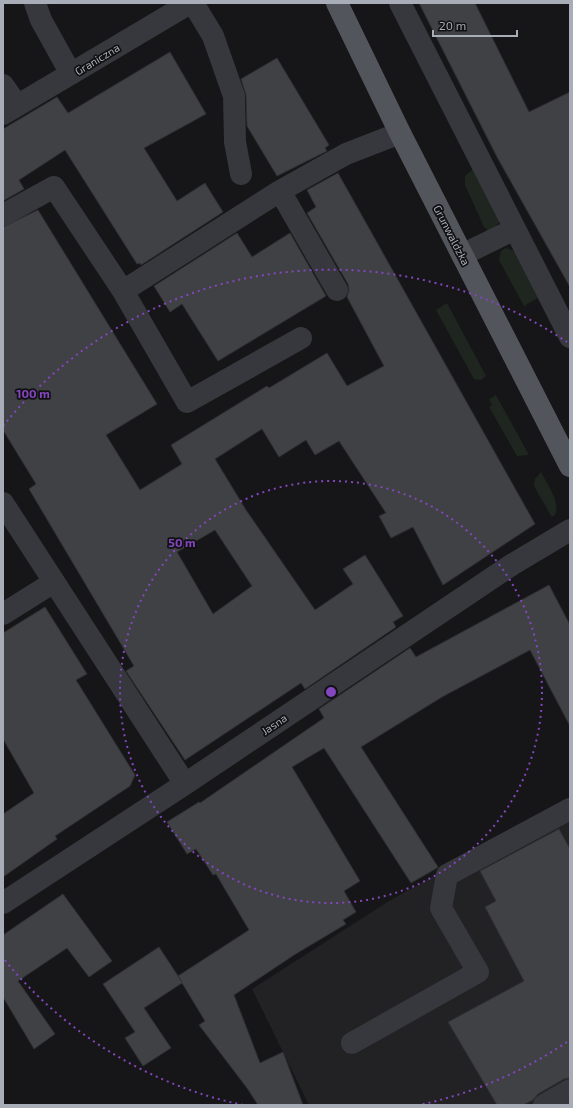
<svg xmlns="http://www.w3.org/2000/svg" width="573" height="1108" viewBox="0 0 573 1108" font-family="'Exo 2',sans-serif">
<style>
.built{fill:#222225}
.green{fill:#1e261f}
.building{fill:#404145;stroke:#303034;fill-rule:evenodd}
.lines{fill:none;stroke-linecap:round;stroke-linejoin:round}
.minor{stroke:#37383d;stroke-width:22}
.major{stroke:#53555c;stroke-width:22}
.ring{fill:none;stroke:#8446be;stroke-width:2;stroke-dasharray:2 4}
.labels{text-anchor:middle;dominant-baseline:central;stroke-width:3.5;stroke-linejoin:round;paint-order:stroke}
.street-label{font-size:11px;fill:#a8adb8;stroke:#111113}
.centre{fill:#8446be;stroke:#111113;stroke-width:2}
.ring-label{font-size:12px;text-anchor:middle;font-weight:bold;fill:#8446be;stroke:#111113;stroke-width:3.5;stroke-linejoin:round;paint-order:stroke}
</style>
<rect width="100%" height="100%" fill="#161618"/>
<path class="built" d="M 570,800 L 570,1105 L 309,1105 L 252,989 L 389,901 Z"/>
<path class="green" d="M 473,169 L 499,219 L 499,223 L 493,229 L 488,230 L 484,227 L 465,185 L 465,176 Z
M 506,248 L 515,251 L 538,298 L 524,306 L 499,260 L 501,251 Z
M 447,303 L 486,376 L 481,380 L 474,379 L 436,310 Z
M 496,395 L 529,455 L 517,456 L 489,407 L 492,405 L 489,399 Z
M 541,472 C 546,483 563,504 554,516 L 551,516 L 534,486 L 535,479 Z"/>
<path class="building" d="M 419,3 L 475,3 L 529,112 L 570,92 L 570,287 L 497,157 Z
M 170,52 L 206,114 L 144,148 L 177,201 L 205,183 L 223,212 L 141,265 L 140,263 L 137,264 L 65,150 L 19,180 L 24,189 L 3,201 L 3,129 L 57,97 L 68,113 Z
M 277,58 L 329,145 L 325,148 L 327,151 L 277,176 L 247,126 L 246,95 L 241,79 Z
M 338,173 L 535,524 L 443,585 L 413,527 L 391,538 L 379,516 L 386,513 L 339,441 L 315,455 L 306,440 L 279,457 L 262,429 L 215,459 L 246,510 L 315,610 L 353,584 L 343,569 L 365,555 L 403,616 L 393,622 L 396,627 L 305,689 L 301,683 L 185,760 L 126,671 L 134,666 L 29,489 L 36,484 L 3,430 L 3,227 L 38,210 L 157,404 L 106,435 L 140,490 L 182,464 L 171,445 L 267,386 L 269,388 L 327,353 L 347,386 L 384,366 L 347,297 L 349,290 L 348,284 L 307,213 L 316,207 L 307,190 ZM 215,530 L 252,586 L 213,614 L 177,552 Z
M 237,233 L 252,257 L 290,233 L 326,296 L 218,361 L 182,304 L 170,312 L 154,286 Z
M 549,585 L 570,625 L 570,726 L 530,650 L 442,697 L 361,747 L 438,867 L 437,868 L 411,883 L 324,748 L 292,767 L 360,881 L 344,891 L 356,912 L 343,920 L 346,924 L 294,955 L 234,995 L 260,1063 L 283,1052 L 303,1105 L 258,1105 L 247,1088 L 199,1025 L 205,1021 L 182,983 L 144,1008 L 171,1048 L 143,1066 L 125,1038 L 135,1032 L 103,984 L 159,947 L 182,982 L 178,976 L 249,930 L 216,874 L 213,875 L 196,849 L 187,854 L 167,822 L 199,802 L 200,803 L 324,718 L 319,709 L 410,648 L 416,657 Z
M 45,607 L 87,674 L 76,680 L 135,775 L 130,786 L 55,836 L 57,839 L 3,877 L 3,814 L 34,793 L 3,739 L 3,633 Z
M 559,829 L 570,849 L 570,1078 L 564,1079 L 538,1094 L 533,1100 L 523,1105 L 497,1105 L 448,1022 L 524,981 L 485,907 L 496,901 L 480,871 Z
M 63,894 L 112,961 L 89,977 L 67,948 L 18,981 L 55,1034 L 34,1049 L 3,997 L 3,935 Z"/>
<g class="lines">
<path class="minor" d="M 35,3 L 41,20 L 71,74
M 193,3 L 213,36 L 234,96 L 235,142 L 241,174
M 400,3 L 570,337
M 3,85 L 17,105
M 3,114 L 190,3
M 280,191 L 337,290
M 3,215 L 54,187 L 123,291 L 187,402 L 301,338
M 462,255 L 515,229
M 123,291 L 280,191 L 346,154 L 400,133
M 3,503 L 185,784
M 3,614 L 54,582
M 3,903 L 185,784 L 513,564 L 570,530
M 352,1043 L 478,972 L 441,908 L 447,875 L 570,809
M 544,1105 L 570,1090"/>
<path class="major" d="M 337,3 L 400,133 L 570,466"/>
</g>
<g class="ring">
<circle cx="331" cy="692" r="211"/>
<path d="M567 1042A422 422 0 0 1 419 1105M243 1105A422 422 0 0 1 3 958M3 426A422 422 0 0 1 567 342"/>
</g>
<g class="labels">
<g class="street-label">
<text transform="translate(97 59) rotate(-31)">Graniczna</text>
<text transform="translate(452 235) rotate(63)">Grunwaldzka</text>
<text transform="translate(274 724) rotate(-34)">Jasna</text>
</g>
</g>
<circle cx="331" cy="692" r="6" class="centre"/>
<g class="ring-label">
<text x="33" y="398">100 m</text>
<text x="182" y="547">50 m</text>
</g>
<rect width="573" height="1108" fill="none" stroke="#a8adb8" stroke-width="8"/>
<path d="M433 30v6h84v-6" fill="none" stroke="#a8adb8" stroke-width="2"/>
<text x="439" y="30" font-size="12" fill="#a8adb8" stroke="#111113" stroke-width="3" paint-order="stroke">20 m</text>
</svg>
